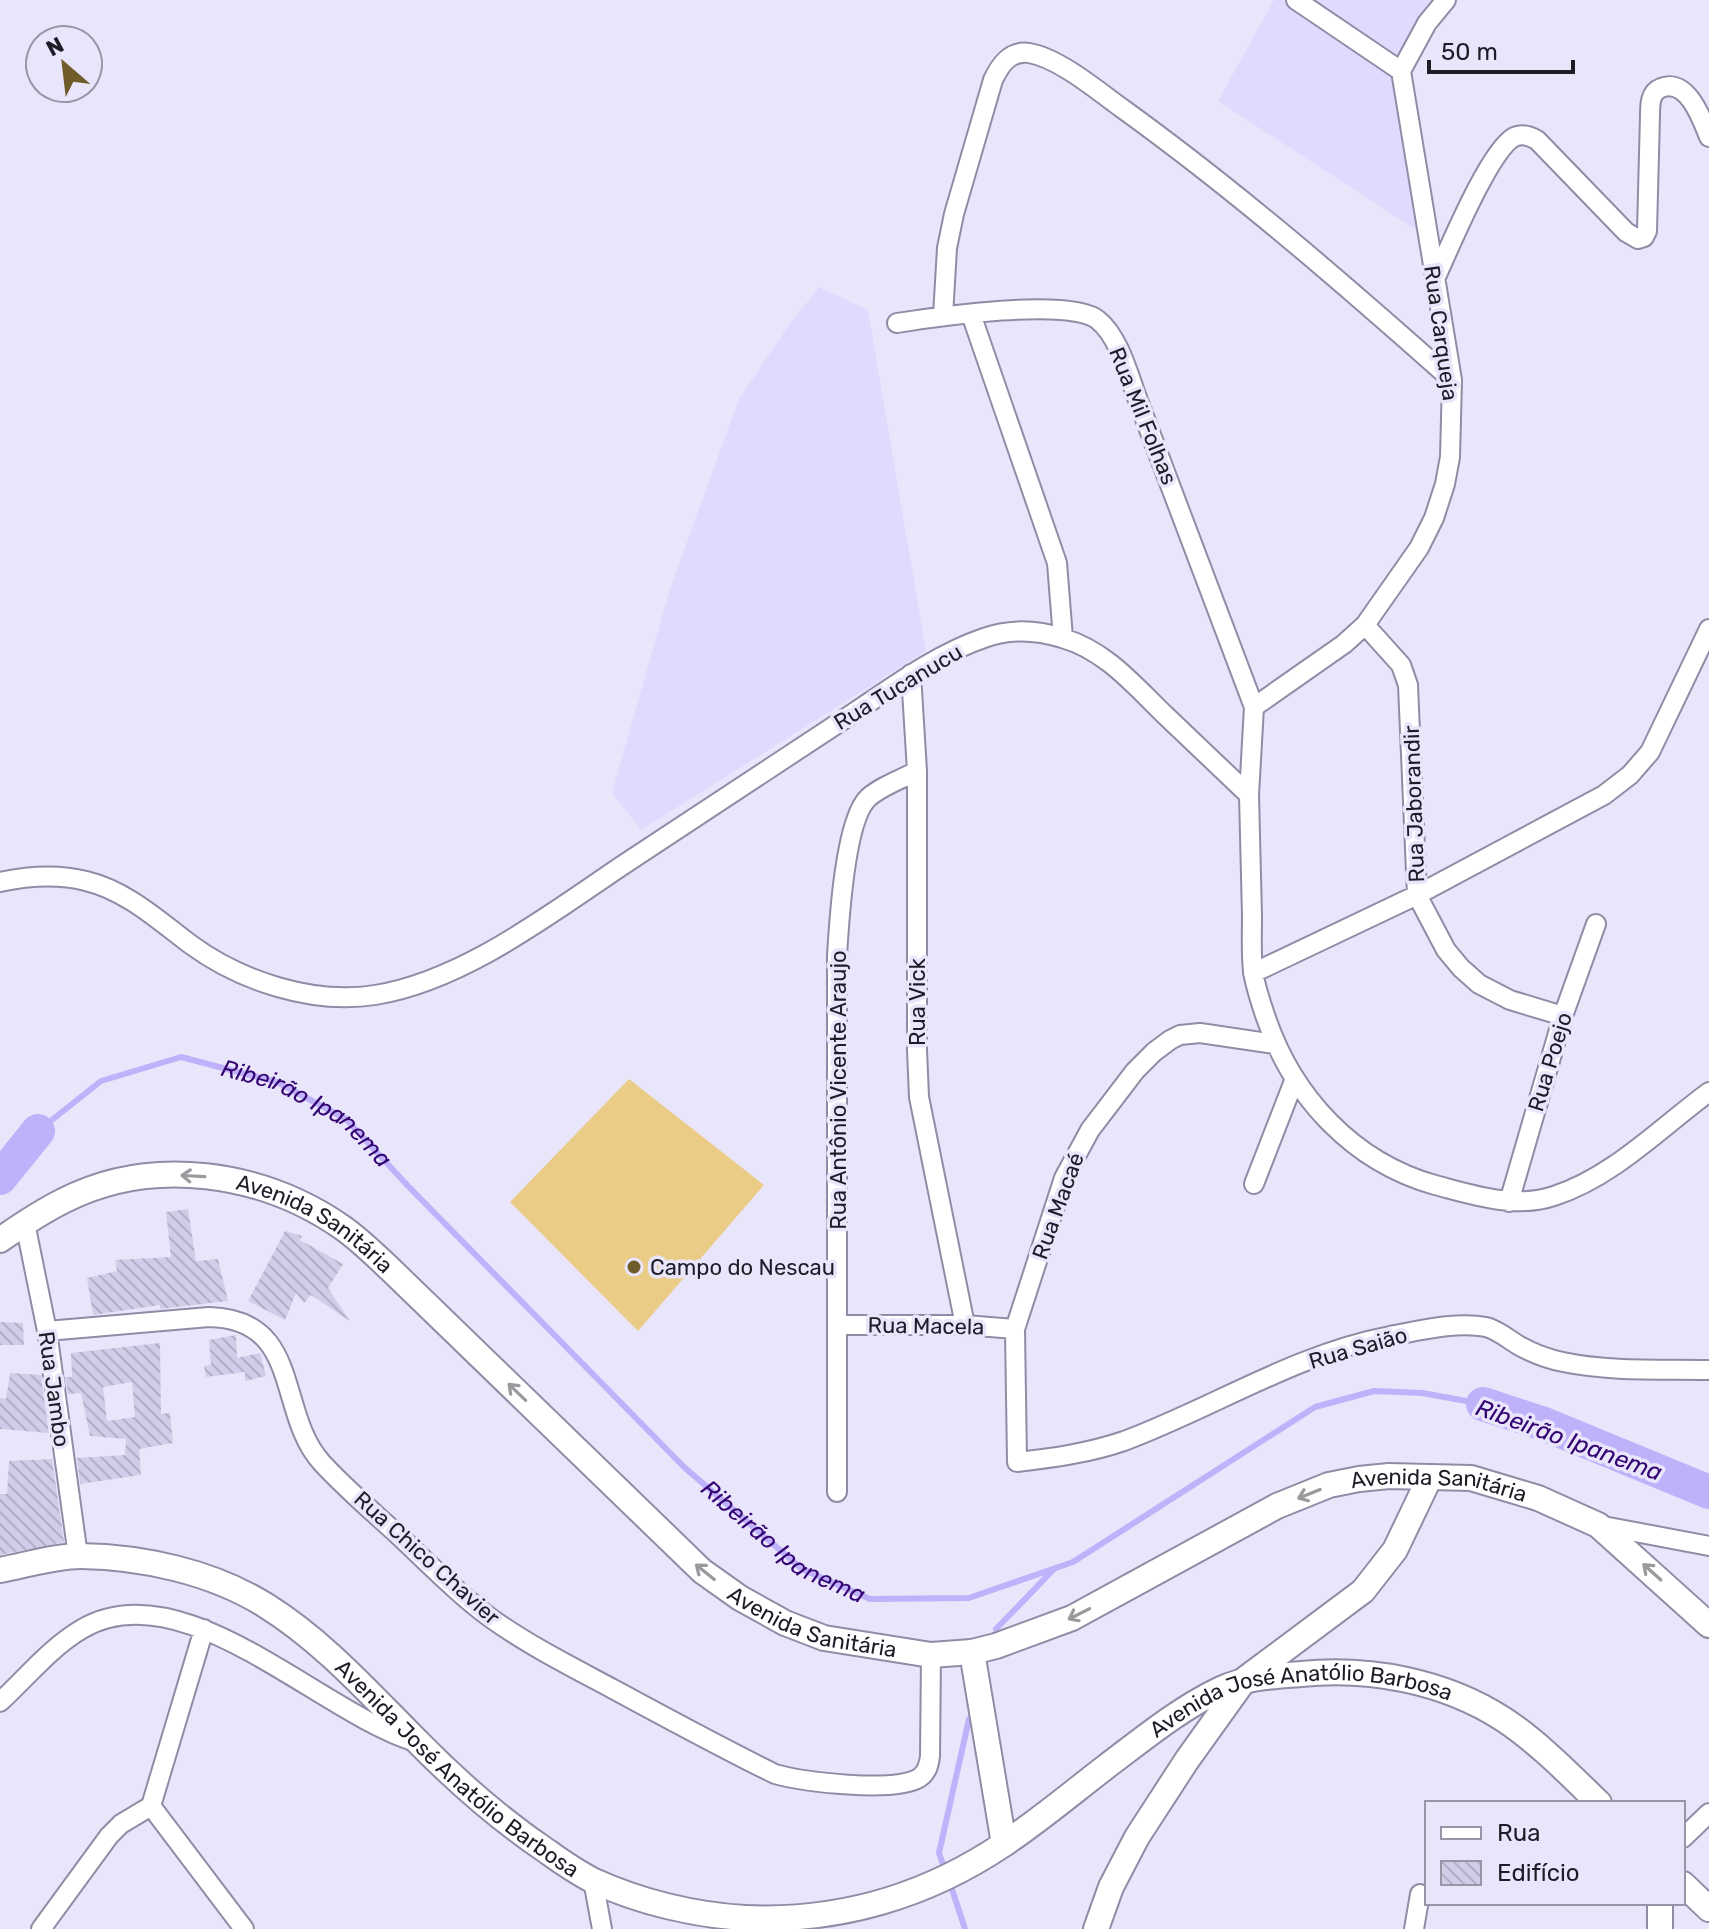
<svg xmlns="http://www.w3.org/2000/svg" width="1709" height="1929" viewBox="0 0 1709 1929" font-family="Rubik,sans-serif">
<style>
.built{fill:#e0dafe}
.garden{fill:#eacc87}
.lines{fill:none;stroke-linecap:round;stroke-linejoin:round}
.stream{stroke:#bfb1fa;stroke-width:6}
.river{stroke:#bfb1fa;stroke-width:34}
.building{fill:url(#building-back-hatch);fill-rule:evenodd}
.minor-casing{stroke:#908ca6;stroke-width:22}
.tertiary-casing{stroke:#908ca6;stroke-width:28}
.minor{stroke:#fff;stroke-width:18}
.tertiary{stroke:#fff;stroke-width:24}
.oneway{stroke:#9a999d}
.poi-dot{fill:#705b2a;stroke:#e9e6fc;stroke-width:3}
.labels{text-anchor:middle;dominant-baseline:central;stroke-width:7;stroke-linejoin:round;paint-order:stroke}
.street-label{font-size:22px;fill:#1e1c26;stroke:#e9e6fc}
.poi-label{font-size:22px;fill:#1e1c26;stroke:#e9e6fc;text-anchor:start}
.water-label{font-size:24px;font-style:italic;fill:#340472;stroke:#e9e6fc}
</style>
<defs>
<pattern id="building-back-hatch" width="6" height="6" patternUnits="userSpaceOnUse" patternTransform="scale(2)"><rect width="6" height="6" fill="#d1cde9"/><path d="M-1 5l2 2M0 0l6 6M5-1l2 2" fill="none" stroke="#b3afc8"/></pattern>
</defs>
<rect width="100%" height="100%" fill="#e9e6fc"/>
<path class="built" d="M 1274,0 L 1455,0 L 1405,57 L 1430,239 L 1218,101 Z
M 819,287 L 868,310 L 926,651 L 641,830 L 612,793 L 670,589 L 739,399 L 787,328 Z"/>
<path class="garden" d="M 629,1079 L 764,1185 L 638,1331 L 510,1202 Z"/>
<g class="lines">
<g class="stream">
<path id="s1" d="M 38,1131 L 101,1081 L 181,1057 L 277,1082 L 346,1119 L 408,1186 L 684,1467 L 802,1569 L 870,1599 L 969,1598 L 1073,1562 L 1315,1407 L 1374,1391 L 1422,1393 L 1483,1404"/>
<path d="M 996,1629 L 1054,1569"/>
<path d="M 946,1873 L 939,1853 L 969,1719"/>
<path d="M 950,1883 L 965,1929"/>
</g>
<path class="river" d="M 0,1178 L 38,1131
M 1483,1404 L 1544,1424 L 1709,1492"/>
</g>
<path class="building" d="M 188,1209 L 196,1261 L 218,1259 L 228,1301 L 160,1309 L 160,1305 L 93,1315 L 87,1278 L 117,1271 L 115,1260 L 171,1257 L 166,1212 Z
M 285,1231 L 302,1236 L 300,1240 L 343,1264 L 328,1288 L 350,1321 L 311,1295 L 304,1303 L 296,1293 L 285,1320 L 248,1301 Z
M 0,1322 L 23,1323 L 24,1345 L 0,1345 Z
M 236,1335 L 237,1358 L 260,1353 L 266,1376 L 245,1381 L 245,1372 L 206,1377 L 204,1366 L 211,1365 L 209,1340 Z
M 160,1343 L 161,1414 L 170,1413 L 173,1443 L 139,1449 L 141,1475 L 80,1484 L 77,1458 L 125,1455 L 126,1439 L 90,1436 L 81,1393 L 68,1394 L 65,1377 L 72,1377 L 71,1353 ZM 132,1382 L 135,1417 L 107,1421 L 103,1387 Z
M 10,1373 L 41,1375 L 49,1433 L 0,1429 L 0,1398 L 6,1399 Z
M 52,1459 L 64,1542 L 0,1555 L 0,1494 L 7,1494 L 9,1461 Z"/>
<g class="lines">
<g class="minor-casing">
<path id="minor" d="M 1296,0 L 1401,71
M 1435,279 C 1449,249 1489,151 1514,137 C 1522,133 1530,136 1537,140 L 1626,232 L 1638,239 L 1644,237 L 1647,231 L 1650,115 C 1650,105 1650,92 1661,88 C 1687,77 1702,119 1709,137
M 971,314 L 1057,563 L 1063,638
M 943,316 L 947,248 L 954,214 L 993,80 C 1000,65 1010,50 1029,53 C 1059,58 1098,91 1123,109 C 1238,192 1345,285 1452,380
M 897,323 C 935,317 1071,297 1098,320 C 1120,338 1129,377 1139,403 L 1254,707
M 1365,625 L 1401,665 L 1408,685 L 1417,895 L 1446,950 L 1461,968 L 1479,984 L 1510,1000 L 1563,1016
M 911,674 L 917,771 L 917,1050 L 919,1097 L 965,1325
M 1249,795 L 1254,707 L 1344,644 L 1365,625 L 1419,548 L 1434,518 L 1445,484 L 1450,457 L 1452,380 L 1401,71 L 1427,23 L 1446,0
M 0,882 C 28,876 58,874 86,881 C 127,891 158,920 190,944 C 240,981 313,1005 375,995 C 463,981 550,914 623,865 C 698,816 772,767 846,718 C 890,689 934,655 984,638 C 1009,629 1037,630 1062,638 C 1105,650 1134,685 1165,715 C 1193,742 1221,768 1249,795 C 1250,836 1251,876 1252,916 C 1252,934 1251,953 1253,971 C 1255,986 1261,1003 1266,1018 C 1293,1097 1353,1162 1435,1185 C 1473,1195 1515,1209 1554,1196 C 1613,1177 1660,1128 1709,1092
M 1253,973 L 1417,895 L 1604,795 L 1630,775 L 1650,752 L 1709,629
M 1275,1044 L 1200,1033 L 1180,1035 L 1170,1040 L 1154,1052 L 1135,1071 L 1090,1130 L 1064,1178 L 1015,1329 L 1017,1462 C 1053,1458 1089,1453 1124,1441 C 1213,1408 1295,1354 1390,1336 C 1418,1331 1457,1321 1486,1327 C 1498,1330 1508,1339 1518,1345 C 1532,1353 1547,1359 1563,1362 C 1611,1372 1661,1369 1709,1370
M 1254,1184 L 1294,1081
M 1509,1202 L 1563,1016 L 1596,924
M 25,1223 L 47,1331 L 78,1556
M 837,1325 L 965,1325 L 1015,1329
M 47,1331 L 209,1317 C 303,1319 276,1413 322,1463 C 345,1488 372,1511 397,1534 C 428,1563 458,1594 492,1619 C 530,1646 572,1667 613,1689 C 667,1718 720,1747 775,1774 C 804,1782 893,1793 919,1778 C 927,1773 929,1765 930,1756 L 931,1655
M 837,1492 L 837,956 C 839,922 845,820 868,798 C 881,786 902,779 917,771
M 1598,1525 L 1709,1546
M 0,1702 C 26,1678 51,1647 82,1629 C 183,1569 321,1714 416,1742
M 151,1806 L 204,1629
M 151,1806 L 244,1929
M 1683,1838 L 1709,1813
M 593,1880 L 602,1929
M 41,1929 L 109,1836 L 121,1824 L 151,1806
M 1414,1929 L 1420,1894"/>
</g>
<g class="tertiary-casing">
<g id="tertiary">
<path id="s2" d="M 0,1240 C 20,1226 41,1212 63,1201 C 152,1155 263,1172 343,1228 C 360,1240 375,1255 390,1269 L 702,1571 L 740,1598 L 785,1623 L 824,1638 L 931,1655 L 972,1652 L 996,1646 L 1072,1618 L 1277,1506 L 1329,1485 L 1359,1479 L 1389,1476 L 1471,1478 L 1538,1498 L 1598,1525 L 1709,1625"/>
<path id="s3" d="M 0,1570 C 26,1565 55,1556 81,1556 C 143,1557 212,1572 265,1605 C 323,1641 368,1692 415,1739 C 456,1781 499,1819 548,1852 C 562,1862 578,1873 594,1881 C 640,1902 694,1915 745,1918 C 839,1922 927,1896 1004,1844 C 1040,1820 1073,1792 1107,1766 C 1143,1739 1179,1709 1221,1689 C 1247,1677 1273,1676 1301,1674 C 1369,1667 1444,1681 1503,1719 C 1538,1742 1569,1774 1599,1803"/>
<path d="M 972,1652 L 1004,1844"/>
<path d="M 1683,1884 L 1709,1909"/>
<path d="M 1660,1903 L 1660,1929"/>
<path d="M 1096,1929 L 1111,1887 L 1137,1837 L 1187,1760 L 1245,1679 L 1363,1591 L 1395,1550 L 1430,1477"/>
</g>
</g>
<use href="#minor" class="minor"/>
<use href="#tertiary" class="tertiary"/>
</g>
<defs><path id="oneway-shaft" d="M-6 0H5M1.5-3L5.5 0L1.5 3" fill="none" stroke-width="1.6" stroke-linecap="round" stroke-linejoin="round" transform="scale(2)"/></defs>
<g class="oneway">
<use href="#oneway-shaft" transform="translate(193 1176) rotate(-177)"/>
<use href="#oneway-shaft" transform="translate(517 1392) rotate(-136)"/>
<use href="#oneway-shaft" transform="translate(1309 1494) rotate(158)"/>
<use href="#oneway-shaft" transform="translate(705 1572) rotate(-141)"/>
<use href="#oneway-shaft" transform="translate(1652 1572) rotate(-138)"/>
<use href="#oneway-shaft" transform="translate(1079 1614) rotate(153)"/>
</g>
<circle class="poi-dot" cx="634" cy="1267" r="8"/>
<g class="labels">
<g class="street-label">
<text transform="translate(1441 333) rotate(82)">Rua Carqueja</text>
<text transform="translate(1143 416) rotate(68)">Rua Mil Folhas</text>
<text transform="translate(898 687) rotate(-31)">Rua Tucanucu</text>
<text transform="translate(1414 804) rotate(-92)">Rua Jaborandir</text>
<text transform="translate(917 1002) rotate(-90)">Rua Vick</text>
<text transform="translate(1550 1062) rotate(-73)">Rua Poejo</text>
<text transform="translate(838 1090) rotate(-90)">Rua Antônio Vicente Araujo</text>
<text transform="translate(1058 1206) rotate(-70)">Rua Macaé</text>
<text stroke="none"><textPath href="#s2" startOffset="342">Avenida Sanitária</textPath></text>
<text transform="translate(926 1326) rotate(1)">Rua Macela</text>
<text transform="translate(1358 1348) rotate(-16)">Rua Saião</text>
<text transform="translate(54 1389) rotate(82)">Rua Jambo</text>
<text stroke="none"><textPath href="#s2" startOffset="1662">Avenida Sanitária</textPath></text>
<text transform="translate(427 1558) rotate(42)">Rua Chico Chavier</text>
<text stroke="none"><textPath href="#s2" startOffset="990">Avenida Sanitária</textPath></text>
<text stroke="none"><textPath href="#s3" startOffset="1480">Avenida José Anatólio Barbosa</textPath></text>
<text stroke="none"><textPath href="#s3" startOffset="528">Avenida José Anatólio Barbosa</textPath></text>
</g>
<g class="poi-label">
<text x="650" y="1267">Campo do Nescau</text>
</g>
<g class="water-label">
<text stroke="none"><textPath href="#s1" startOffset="304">Ribeirão Ipanema</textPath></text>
<text transform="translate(1569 1440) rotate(20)">Ribeirão Ipanema</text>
<text stroke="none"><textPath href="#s1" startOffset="952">Ribeirão Ipanema</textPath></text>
</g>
</g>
<rect x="1425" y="1801" width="260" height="104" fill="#e9e6fc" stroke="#9895a6" stroke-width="2"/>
<rect x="1441" y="1827" width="40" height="12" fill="#ffffff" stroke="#9895a6" stroke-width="2"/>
<text x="1497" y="1841" font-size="24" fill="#1e1c26">Rua</text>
<rect x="1441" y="1861" width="40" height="24" fill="url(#building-back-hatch)" stroke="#9895a6" stroke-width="2"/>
<text x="1497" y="1881" font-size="24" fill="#1e1c26">Edifício</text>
<g transform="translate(64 64) rotate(332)"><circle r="38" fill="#e9e6fc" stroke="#9895a6" stroke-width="2"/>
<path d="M0-6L14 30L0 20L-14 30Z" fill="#705b2a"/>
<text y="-12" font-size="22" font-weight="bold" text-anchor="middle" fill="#1e1c26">N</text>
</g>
<path d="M1429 60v12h144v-12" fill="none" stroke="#1e1c26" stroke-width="4"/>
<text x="1441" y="60" font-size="24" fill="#1e1c26" stroke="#e9e6fc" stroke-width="6" paint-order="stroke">50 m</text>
</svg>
